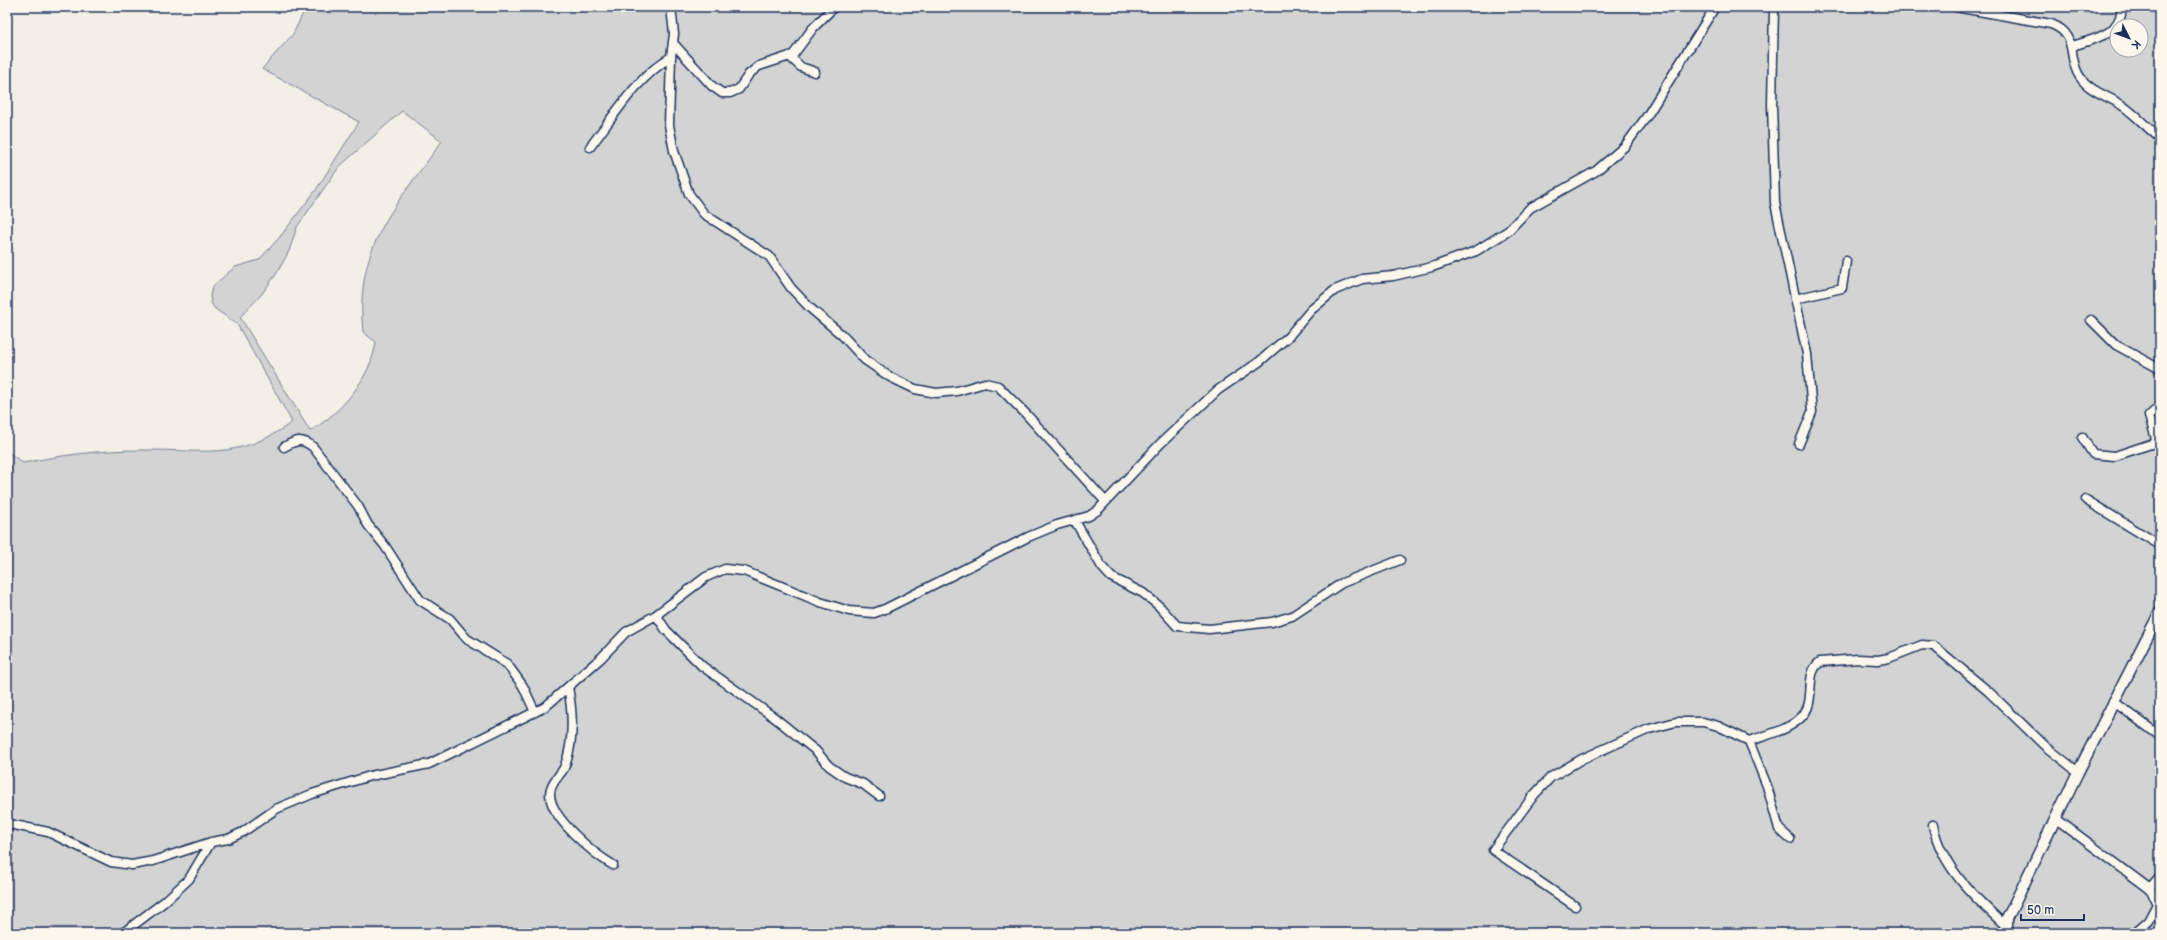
<svg xmlns="http://www.w3.org/2000/svg" width="2167" height="940" viewBox="0 0 2167 940" font-family="'Balsamiq Sans',sans-serif">
<style>
.green{fill:#d2d3d2;stroke:#768198;fill-rule:evenodd}
.lines{fill:none;stroke-linecap:round;stroke-linejoin:round}
.minor-casing{stroke:#1b2f5e;stroke-width:11}
.tertiary-casing{stroke:#1b2f5e;stroke-width:13}
.minor{stroke:#fbf7ec;stroke-width:8}
.tertiary{stroke:#fbf7ec;stroke-width:10}
</style>
<rect width="100%" height="100%" fill="#f2efe6"/>
<filter id="ink" filterUnits="userSpaceOnUse"><feTurbulence type="fractalNoise" baseFrequency=".025" numOctaves="2"/><feDisplacementMap in="SourceGraphic" scale="8" xChannelSelector="R" yChannelSelector="G"/><feConvolveMatrix kernelMatrix="1 2 1 2 8 2 1 2 1" color-interpolation-filters="sRGB"/></filter>
<g filter="url(#ink)">
<path class="green" d="M 306,7 L 2160,7 L 2160,933 L 7,933 L 7,451 L 23,463 C 62,455 101,450 141,450 C 202,449 238,462 292,422 L 237,324 L 215,309 L 211,303 L 210,295 L 213,286 L 235,267 L 259,260 L 279,238 L 316,190 L 359,122 L 262,69 L 293,34 ZM 2117,26 L 2141,26 L 2141,50 L 2117,50 ZM 402,111 L 442,141 C 396,206 354,245 363,332 L 376,342 C 371,378 341,413 310,431 L 240,317 L 261,295 L 277,273 L 289,251 L 297,227 L 339,167 Z"/>
<g class="lines">
<g class="minor-casing">
<path id="minor" d="M 671,7 L 674,34 L 671,57 L 669,125 L 674,151 L 689,194 L 704,214 L 769,256 L 791,288 L 810,308 L 842,335 L 865,360 L 890,377 L 915,389 L 936,393 L 957,391 L 985,383 L 998,386 L 1026,414 L 1105,501
M 1774,7 L 1772,104 L 1775,203 L 1807,354 L 1812,412 L 1799,444
M 1956,7 L 2051,24 C 2080,35 2066,57 2080,77 C 2090,92 2109,96 2123,106 C 2136,115 2147,128 2160,138
M 673,43 L 712,86 L 722,93 L 730,93 L 739,89 L 749,74 L 759,66 L 793,55 L 813,28 L 834,7
M 2072,46 C 2094,39 2121,35 2122,7
M 789,56 L 801,67 L 815,72
M 590,147 C 614,116 637,77 671,57
M 1795,299 L 1842,288 L 1846,261
M 2091,320 L 2116,345 L 2160,369
M 2160,406 L 2149,416 L 2157,442 L 2160,444
M 2082,437 L 2093,454 L 2115,456 L 2157,442
M 284,447 C 296,440 302,438 313,447 L 358,506 L 368,525 L 385,546 L 420,600 L 450,619 L 467,639 L 507,664 L 523,686 L 535,712
M 2086,500 L 2160,545
M 1075,521 L 1102,567 L 1111,577 L 1143,593 L 1159,606 L 1177,626 L 1209,629 L 1272,622 L 1292,616 L 1342,583 L 1400,560
M 656,615 L 666,630 L 702,666 L 775,718 L 816,751 L 829,766 L 845,777 L 863,784 L 879,796
M 568,687 C 573,713 574,743 564,768 C 559,777 550,783 550,794 C 550,818 594,854 613,865
M 2113,701 L 2160,736
M 1749,741 C 1767,735 1793,729 1804,714 C 1816,699 1804,674 1820,662 L 1858,659 L 1878,660 L 1889,658 L 1922,645 L 1934,646 L 1989,692 L 2045,746 L 2078,772
M 2055,818 L 2150,889 L 2160,877
M 9,824 L 48,832 L 111,862 L 132,865 L 153,861 L 211,842 L 228,839 L 243,832 L 276,809 L 312,794 L 370,776 L 429,764 L 545,707 L 601,658 L 626,632 L 656,615 L 706,577 L 725,569 L 744,571 L 820,602 L 849,611 L 874,613 L 885,609 L 1028,537 L 1057,525 L 1089,516 L 1098,510 L 1160,444 L 1218,390 L 1259,362 L 1288,337 L 1311,310 L 1335,290 L 1362,279 L 1393,276 L 1432,267 L 1476,251 L 1508,231 L 1530,208 L 1596,171 L 1625,146 L 1647,116 L 1715,7
M 1933,825 C 1941,867 1976,899 2007,927
M 1575,906 L 1493,850 L 1534,795 L 1551,777 L 1582,759 L 1649,729 L 1676,722 L 1703,722 L 1718,726 L 1749,741 L 1767,786 L 1779,829 L 1790,839
M 123,933 L 164,902 L 189,879 L 211,842
M 2134,933 L 2148,921 L 2157,904 L 2150,889"/>
</g>
<g class="tertiary-casing">
<path id="tertiary" d="M 2007,933 L 2007,919 L 2078,772 L 2160,612"/>
</g>
<use href="#minor" class="minor"/>
<use href="#tertiary" class="tertiary"/>
</g>
</g>
<rect width="2167" height="940" fill="none" stroke="#fbf7ec" stroke-width="24"/>
<rect x="12" y="12" width="2143" height="916" fill="none" stroke="#1b2f5e" stroke-width="1.5" filter="url(#ink)"/>
<g transform="translate(2129 38) rotate(132)"><circle r="19" fill="#fbf7ec" stroke="#a1a7b3"/>
<path d="M0-3L7 15L0 10L-7 15Z" fill="#1b2f5e"/>
<text y="-6" font-size="11" font-weight="bold" text-anchor="middle" fill="#1b2f5e">K</text>
</g>
<path d="M2021 914v6h63v-6" fill="none" stroke="#1b2f5e" stroke-width="2"/>
<text x="2027" y="914" font-size="12" fill="#1b2f5e" stroke="#fbf7ec" stroke-width="3" paint-order="stroke">50 m</text>
</svg>
